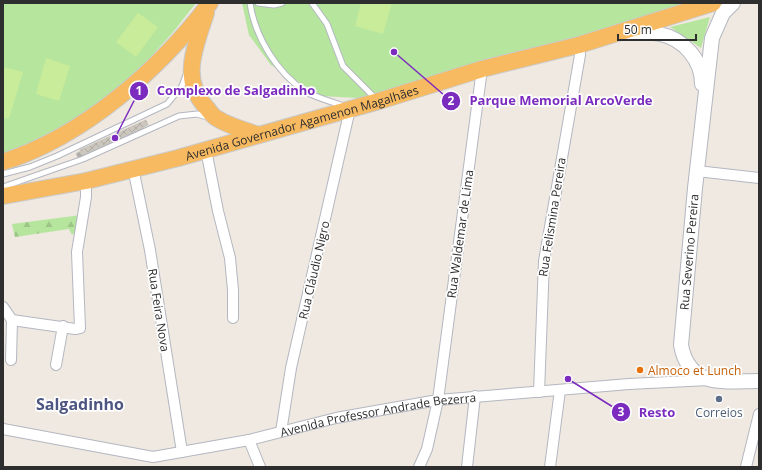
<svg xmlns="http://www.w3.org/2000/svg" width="762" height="470" viewBox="0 0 762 470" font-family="'Open Sans',sans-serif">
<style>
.forest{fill:url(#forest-firs)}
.park{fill:#b6e59e}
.pitch{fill:#c9ec9a}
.building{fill:url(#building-cross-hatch);stroke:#cbc5ba;filter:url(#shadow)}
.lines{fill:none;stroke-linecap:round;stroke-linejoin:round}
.service-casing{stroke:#b4b7c1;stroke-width:7}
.minor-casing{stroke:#b4b7c1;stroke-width:12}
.secondary-casing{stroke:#b4b7c1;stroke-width:16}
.trunk-casing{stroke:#c9c9c9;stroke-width:18}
.service{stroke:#fff;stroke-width:5}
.minor{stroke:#fff;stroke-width:10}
.secondary{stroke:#fff;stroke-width:14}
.trunk{stroke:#f8ba60;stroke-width:16}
.food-dot{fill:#e8710a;stroke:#fff;stroke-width:1.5}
.service-dot{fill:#5c6f8a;stroke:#fff;stroke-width:1.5}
.labels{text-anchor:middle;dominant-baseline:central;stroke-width:3.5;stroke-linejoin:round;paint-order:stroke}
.street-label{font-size:12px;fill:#2e2e2e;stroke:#fff}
.food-label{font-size:12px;fill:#c56008;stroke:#fff;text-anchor:start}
.service-label{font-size:12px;fill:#4e5e75;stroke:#fff}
.district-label{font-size:16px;font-weight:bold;fill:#4d5680;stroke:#fff}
.leader{fill:none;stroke:#7b2cbf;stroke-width:1.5}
.callout-dot{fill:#7b2cbf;stroke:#fff;stroke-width:1.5}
.mark-label{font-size:12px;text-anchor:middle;font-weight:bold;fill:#fff}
.callout-label{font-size:13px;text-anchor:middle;font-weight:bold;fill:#7b2cbf;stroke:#fff;stroke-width:3.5;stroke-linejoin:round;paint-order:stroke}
</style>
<defs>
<pattern id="forest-firs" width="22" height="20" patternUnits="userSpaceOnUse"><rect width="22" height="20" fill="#b6e59e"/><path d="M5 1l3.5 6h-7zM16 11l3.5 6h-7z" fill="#9dc588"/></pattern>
<pattern id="building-cross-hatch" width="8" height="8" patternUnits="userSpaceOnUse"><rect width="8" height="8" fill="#cbc7bf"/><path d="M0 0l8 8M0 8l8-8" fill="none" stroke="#afaba4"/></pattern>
<filter id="shadow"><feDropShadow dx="-3.5" dy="3.5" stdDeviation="0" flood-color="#0004"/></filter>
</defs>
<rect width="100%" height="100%" fill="#efe9e1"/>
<path class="forest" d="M 81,215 L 78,230 L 72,235 L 69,229 L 15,237 L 12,224 Z"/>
<path class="park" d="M 3,3 L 196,3 L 174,31 L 141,68 L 86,121 L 3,161 Z
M 242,3 L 700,3 L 566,40 L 375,99 L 321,96 L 271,65 L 249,35 Z
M 710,17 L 701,48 L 670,27 Z"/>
<path class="pitch" d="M 361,3 L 392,3 L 383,34 L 355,26 Z
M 138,13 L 158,27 L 136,57 L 116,42 Z
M 46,58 L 70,66 L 59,101 L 36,94 Z
M 3,67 L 23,72 L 9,119 L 3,118 Z"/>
<path class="building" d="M 146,120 L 148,125 L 82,155 L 80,150 Z"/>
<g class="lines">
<g class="service-casing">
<path id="service" d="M 250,3 C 255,37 277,73 306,92 C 318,98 332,102 344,106
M 258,3 L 274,5 L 282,3
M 312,3 L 327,24 L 343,66 L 376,99
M 3,174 L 30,167 L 57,156 L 167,104 L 182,86 L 186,75
M 3,187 L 83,159 L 179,116 L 197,114 L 207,117"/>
</g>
<g class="minor-casing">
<g id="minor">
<path d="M 206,150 L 218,211 L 230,258 L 233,290 L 233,318"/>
<path d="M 133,168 L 150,250 L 182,452"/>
<path d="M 697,171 L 759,178"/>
<path d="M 3,307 L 12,320 L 11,360"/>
<path d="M 12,320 L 75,329 L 80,328 L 77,252 L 86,197 L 86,181"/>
<path d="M 56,365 L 63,326"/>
<path d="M 539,392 L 544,261 L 580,55 L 579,45"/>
<path id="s1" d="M 3,429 L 153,457 L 249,440 L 336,418 L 438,400 L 629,384 L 709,380"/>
<path d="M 281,432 L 291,368 L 350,109"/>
<path d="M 249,440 L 260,467"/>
<path d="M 419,467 L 427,449 L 438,400 L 482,69"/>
<path d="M 467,467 L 475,396"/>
<path d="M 550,467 L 560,390"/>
<path d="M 746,467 L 759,414"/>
</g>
</g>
<g class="secondary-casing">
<path id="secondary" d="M 733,3 L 723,13 L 712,38 L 695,188 L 681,345 C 689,389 725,381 759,381
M 626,32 C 637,32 649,32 660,34 C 684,39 702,60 702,84"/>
</g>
<g class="trunk-casing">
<g id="trunk">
<path d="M 206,13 C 196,45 179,80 207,108 C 210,112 213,117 218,119 C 229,126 245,130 258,135"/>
<path d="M 3,162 C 84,136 159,70 210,3"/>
<path id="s2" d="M 3,196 L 86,181 L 178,158 L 379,101 L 482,69 L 579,45 L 713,3"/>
</g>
</g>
<use href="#service" class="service"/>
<use href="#minor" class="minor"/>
<use href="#secondary" class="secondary"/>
<use href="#trunk" class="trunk"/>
</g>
<circle class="food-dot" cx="640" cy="370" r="4"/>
<circle class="service-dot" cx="719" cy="399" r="4"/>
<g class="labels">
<g class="street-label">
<text stroke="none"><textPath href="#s2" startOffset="308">Avenida Governador Agamenon Magalhães</textPath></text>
<text transform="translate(552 217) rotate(-81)">Rua Felismina Pereira</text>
<text transform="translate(460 234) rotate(-82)">Rua Waldemar de Lima</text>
<text transform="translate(689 252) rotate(-85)">Rua Severino Pereira</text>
<text transform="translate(314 270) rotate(-77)">Rua Cláudio Nigro</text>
<text transform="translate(159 310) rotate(81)">Rua Feira Nova</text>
<text stroke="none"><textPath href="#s1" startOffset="382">Avenida Professor Andrade Bezerra</textPath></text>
</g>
<g class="food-label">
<text x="648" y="370">Almoco et Lunch</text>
</g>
<g class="service-label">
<text x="719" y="412">Correios</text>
</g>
<g class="district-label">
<text x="80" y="404">Salgadinho</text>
</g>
</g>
<path class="leader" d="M115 138L139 91M394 52L451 101M568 379L621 412"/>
<g class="callout-dot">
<circle cx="115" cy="138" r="4"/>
<circle cx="394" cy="52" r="4"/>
<circle cx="568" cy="379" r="4"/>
<circle cx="139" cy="91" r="10"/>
<circle cx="451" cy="101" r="10"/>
<circle cx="621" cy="412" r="10"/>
</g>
<g class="mark-label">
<text x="139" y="95">1</text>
<text x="451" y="105">2</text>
<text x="621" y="416">3</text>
</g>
<g class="callout-label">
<text x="236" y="95">Complexo de Salgadinho</text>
<text x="561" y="105">Parque Memorial ArcoVerde</text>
<text x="657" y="417">Resto</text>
</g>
<rect width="762" height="470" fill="none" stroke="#2e2e2e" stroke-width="8"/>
<path d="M618 34v6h78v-6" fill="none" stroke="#2e2e2e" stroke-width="2"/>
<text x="624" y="34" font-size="12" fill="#2e2e2e" stroke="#ffffff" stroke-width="3" paint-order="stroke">50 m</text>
</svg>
